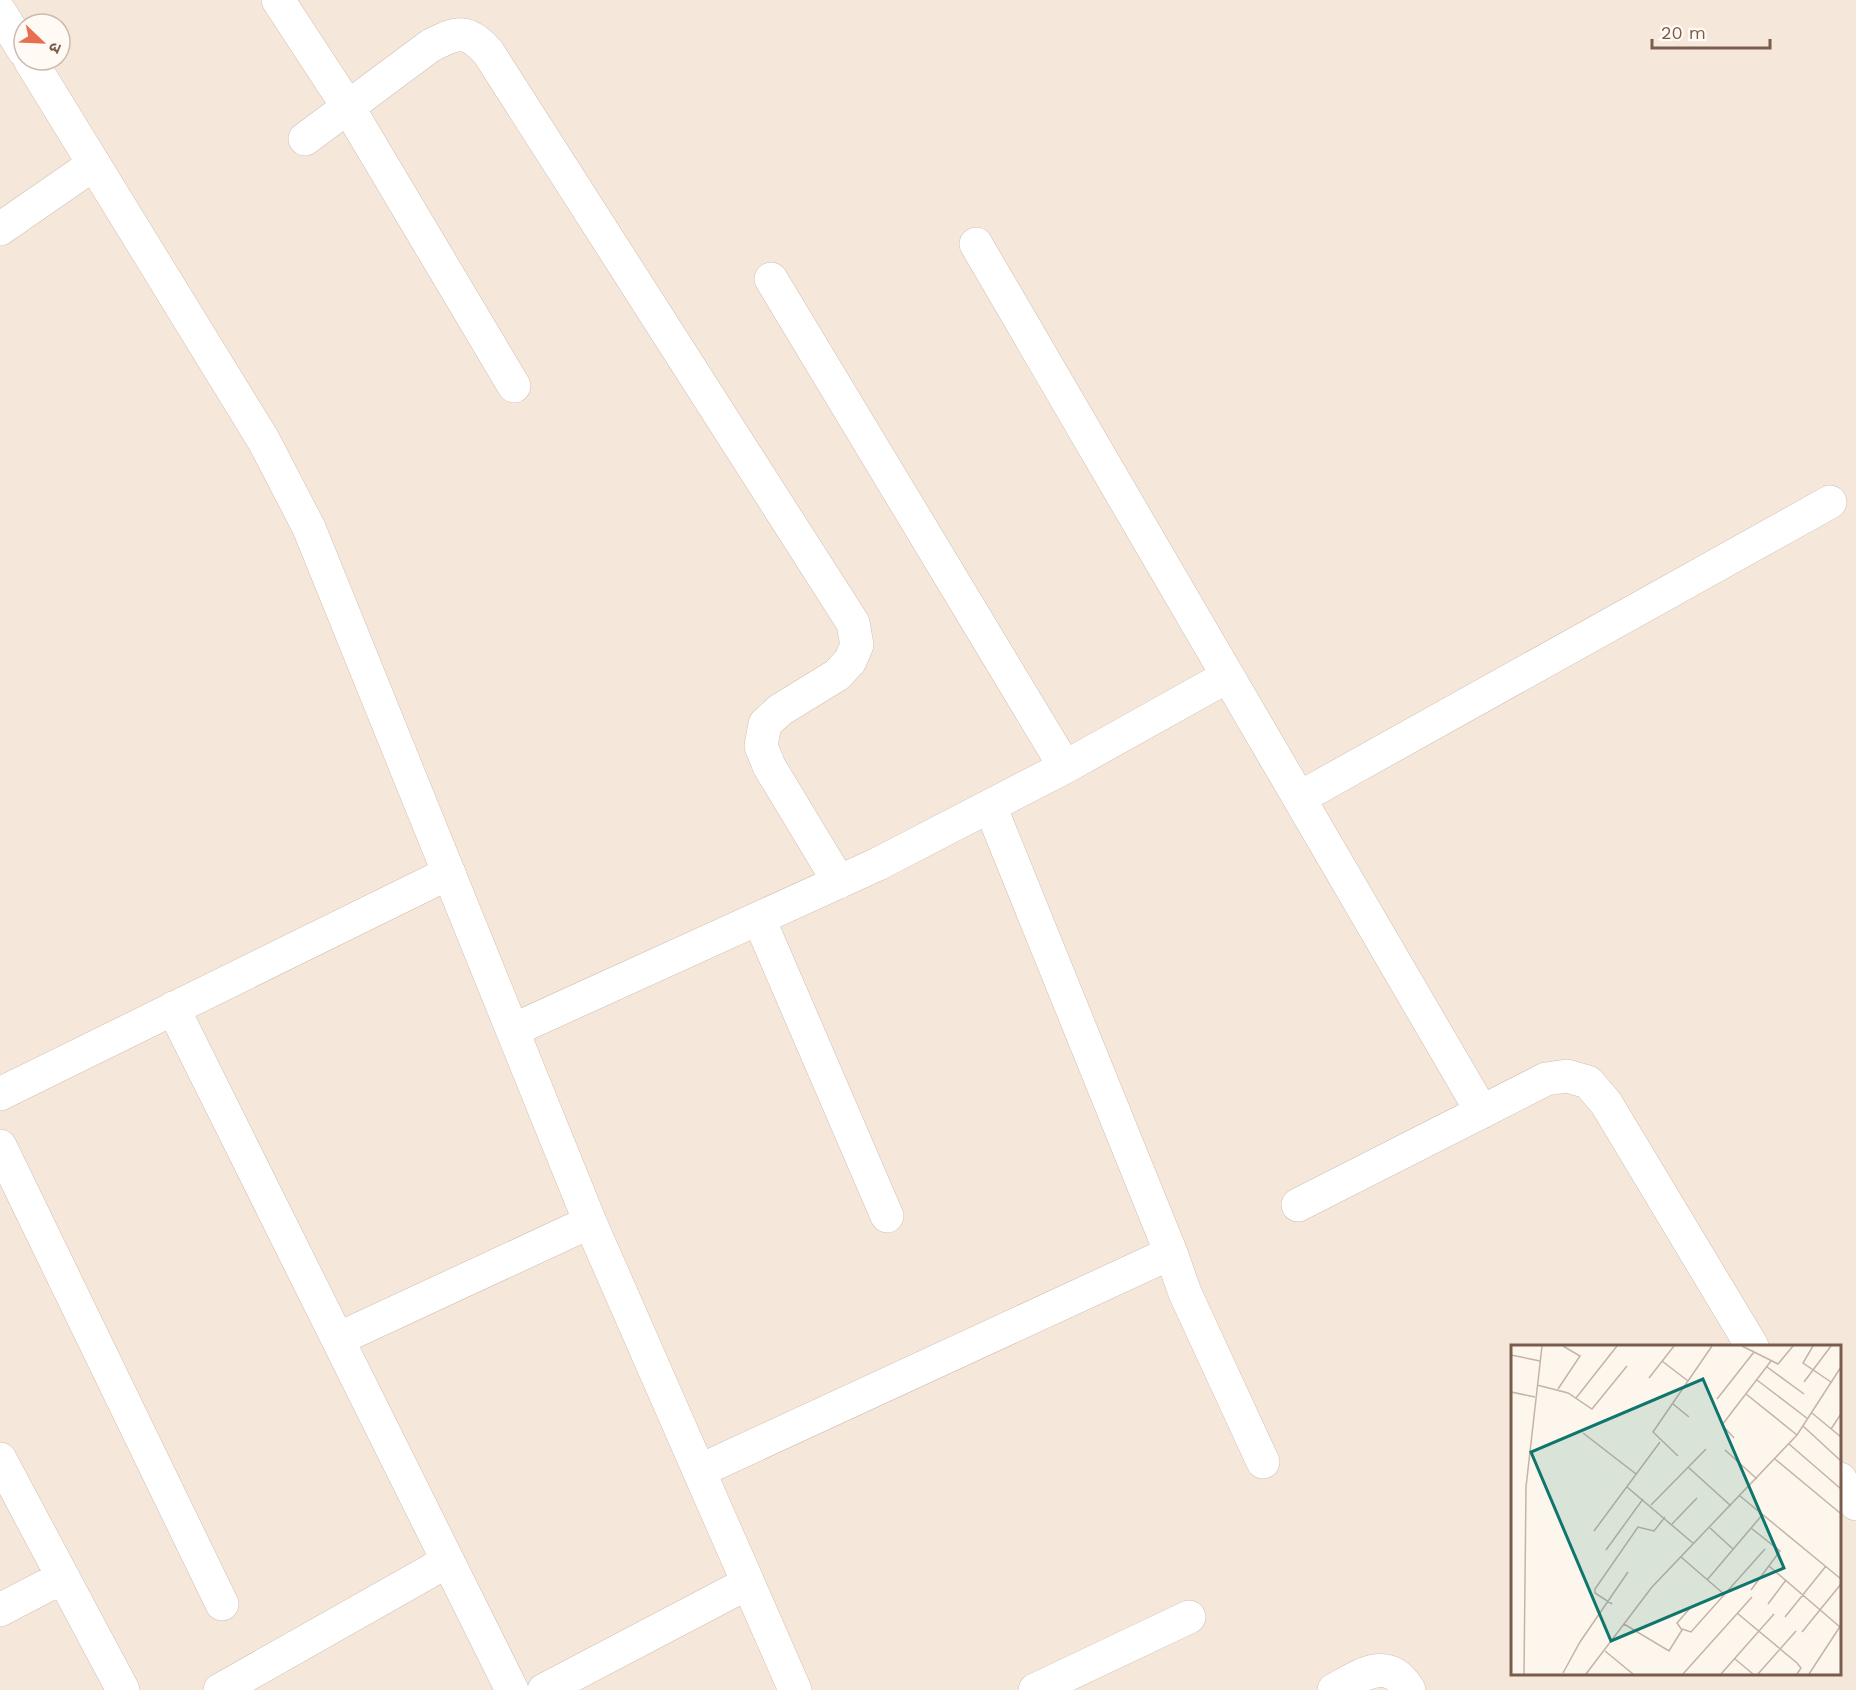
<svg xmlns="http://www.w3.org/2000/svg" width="1856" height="1690" viewBox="0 0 1856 1690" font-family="'Work Sans','Noto Sans Devanagari',sans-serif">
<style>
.residential{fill:#f5e8da;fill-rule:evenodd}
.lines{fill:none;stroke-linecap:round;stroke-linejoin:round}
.street-casing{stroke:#d1beb0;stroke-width:34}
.secondary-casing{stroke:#d6c0b0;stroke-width:34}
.street{stroke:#fff;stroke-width:33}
.secondary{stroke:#fff;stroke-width:33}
.inset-road{fill:none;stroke:#c5b3a7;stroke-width:1.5}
.view{fill:#0f766e;fill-opacity:0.15;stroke:#0f766e;stroke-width:3}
.inset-edge{fill:none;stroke:#7a5c4d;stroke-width:3}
</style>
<rect width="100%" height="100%" fill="#fdf6ec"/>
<path class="residential" d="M 0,0 L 1856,0 L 1856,1690 L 0,1690 ZM 24,24 L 60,24 L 60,60 L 24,60 ZM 1512,1346 L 1840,1346 L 1840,1674 L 1512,1674 Z"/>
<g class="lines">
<g class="street-casing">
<path id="street" d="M 278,0 L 348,107 L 514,386
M 305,139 L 430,46 C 457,32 466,28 488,52 L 853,623 L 857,645 L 850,661 L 837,675 L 780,710 L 765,724 L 761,746 L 769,766 L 839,882
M 0,229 L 94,164
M 976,244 L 1482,1112
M 771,279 L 1065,767
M 1299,798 L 1830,502
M 990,806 L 1171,1253 L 1185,1293 L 1263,1462
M 759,919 L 887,1216
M 173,1008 L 512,1690
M 513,1030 L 878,864 L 1065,767 L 1228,676
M 0,1094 L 449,873
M 0,1146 L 222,1604
M 1298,1205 L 1546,1079 L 1567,1076 L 1588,1082 L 1606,1103 L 1752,1346
M 338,1339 L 590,1222
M 0,1459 L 123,1690
M 699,1471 L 1171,1253
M 1840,1479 L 1856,1504
M 0,1610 L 63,1577
M 220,1690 L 448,1561
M 544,1690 L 748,1583
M 1035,1690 L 1189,1617
M 1334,1690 C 1361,1675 1388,1655 1409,1690"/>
</g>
<g class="secondary-casing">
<path id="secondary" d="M 0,12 L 24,51
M 30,60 L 264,441 L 309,528 L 590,1222 L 795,1690"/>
</g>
<use href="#street" class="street"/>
<use href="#secondary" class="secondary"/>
</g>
<g transform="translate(1511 1345)">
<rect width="330" height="330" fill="#fdf6ec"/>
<path class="inset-road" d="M 231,1 L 267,19 L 282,1M 302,1 L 292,18 L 320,37M 0,10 L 29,16M 151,16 L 177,36M 256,22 L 293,49M 138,33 L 163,1M 246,35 L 297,74M 293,37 L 320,1M 26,40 L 57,48 L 81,64 L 116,21M 47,44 L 69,11 L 52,1M 0,47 L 24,52M 235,49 L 286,90M 65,53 L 106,1M 206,54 L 243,7M 162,59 L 178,72M 301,68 L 330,92M 292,81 L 330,116M 320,84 L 330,69M 72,88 L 125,129M 223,93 L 211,80 L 260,16M 278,99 L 330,144M 214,105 L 246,134M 167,111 L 142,87 L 201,1M 264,114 L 329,168M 177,122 L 220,161M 116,142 L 183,199M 229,151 L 330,234M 140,160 L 195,104M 161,179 L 186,153M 199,183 L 222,204M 83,186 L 149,97M 95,205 L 132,154M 170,212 L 214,250M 258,221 L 329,282M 196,235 L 252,169M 240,245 L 269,206 L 240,183M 101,259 L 84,248 L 84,244 L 127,182 L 143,186 L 154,172M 257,259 L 275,235M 226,268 L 286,318 L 290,323 L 286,329M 274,272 L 315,221M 113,279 L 158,306 L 171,285 L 166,278 L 180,262M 171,284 L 180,287 L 254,204M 291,287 L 330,239M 94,306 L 122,329M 224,314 L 242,329M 52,328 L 69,297 L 117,227M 13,329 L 15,142 L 31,1M 75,329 L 141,242 L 286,90 L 330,22M 172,329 L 241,252M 210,329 L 263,269M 247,329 L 285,286M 298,329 L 330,280"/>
<path class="view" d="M 192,34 L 273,223 L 100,296 L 20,107 Z"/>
<rect width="330" height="330" class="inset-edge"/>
</g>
<g transform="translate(42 42) rotate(113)"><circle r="28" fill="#fffaf3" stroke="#cabbb1" stroke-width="1.5"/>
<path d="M0-4.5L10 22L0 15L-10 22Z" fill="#e76f51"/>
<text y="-9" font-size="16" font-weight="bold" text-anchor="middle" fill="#7a5c4d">उ</text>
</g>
<path d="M1652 39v9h118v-9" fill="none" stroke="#7a5c4d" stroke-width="3"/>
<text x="1661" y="39" font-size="18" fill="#7a5c4d" stroke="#fffaf3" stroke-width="4.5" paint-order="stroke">20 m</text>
</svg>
